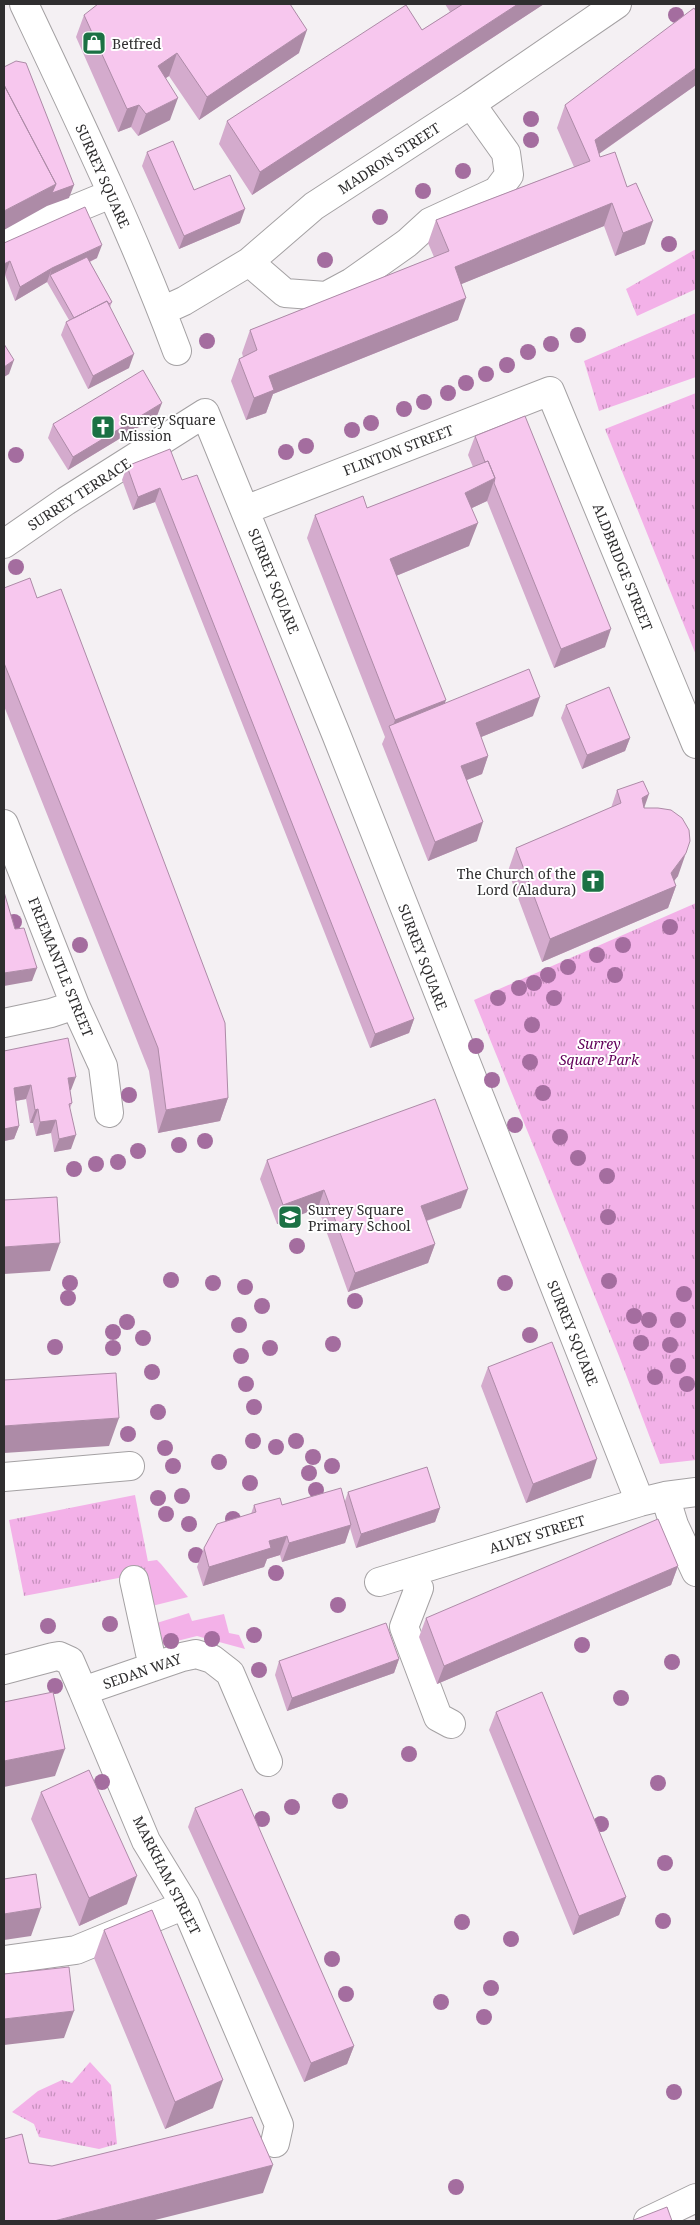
<svg xmlns="http://www.w3.org/2000/svg" width="700" height="2225" viewBox="0 0 700 2225" font-family="'Noto Serif',serif">
<style>
.grass{fill:#f3b1e8}
.park{fill:url(#park-tufts)}
.lines{fill:none;stroke-linecap:round;stroke-linejoin:round}
.minor-casing{stroke:#a4a1a3;stroke-width:30}
.minor{stroke:#fff;stroke-width:28}
.tree{fill:#a46d9f}
.wall{fill:#d4abcd}
.shaded-wall{fill:#ad8ba7}
.building{fill:#f7c7ee;stroke:#ad8ba7}
.labels{text-anchor:middle;dominant-baseline:central;stroke-width:4;stroke-linejoin:round;paint-order:stroke}
.poi-label{font-size:14px;fill:#2f2e2f;stroke:#fff;text-anchor:start}
.street-label{font-size:14px;fill:#2f2e2f;stroke:#fff}
.park-label{font-size:14px;font-style:italic;fill:#62015a;stroke:#fff}
</style>
<defs>
<pattern id="park-tufts" width="24" height="20" patternUnits="userSpaceOnUse" patternTransform="scale(1.25)"><rect width="24" height="20" fill="#f3b1e8"/><path d="M3 7l-1-3M5 7V3M7 7l1-3M15 17l-1-3M17 17v-4M19 17l1-3" fill="none" stroke="#c590bc"/></pattern>
</defs>
<rect width="100%" height="100%" fill="#f4f0f3"/>
<path class="grass" d="M 157,1560 L 161,1564 L 188,1597 L 152,1606 L 142,1562 Z
M 189,1613 L 192,1621 L 224,1614 L 229,1633 L 239,1635 L 245,1649 L 197,1636 L 153,1647 L 147,1626 Z"/>
<path class="park" d="M 696,249 L 696,289 L 637,316 L 626,289 Z
M 696,313 L 696,377 L 599,411 L 584,361 Z
M 696,393 L 696,655 L 605,429 Z
M 696,903 L 696,1460 L 660,1464 L 619,1356 L 474,1000 Z
M 135,1495 L 150,1572 L 24,1596 L 9,1520 Z
M 90,2062 L 111,2085 L 117,2144 L 99,2149 L 39,2137 L 34,2124 L 12,2112 L 38,2091 L 62,2080 L 72,2083 Z"/>
<g class="lines">
<g class="minor-casing">
<path id="minor" d="M 24,4 C 78,118 133,233 177,351
M 4,238 L 111,194
M 249,262 L 285,293 L 326,296 L 352,282 L 407,243 L 430,222 L 497,191 L 509,175 L 506,153 L 471,104
M 162,311 L 184,301 L 249,262 L 314,206 L 471,104 L 617,4
M 245,510 L 550,391 L 696,744
M 4,544 L 66,501 L 205,413 L 336,734 L 640,1502
M 4,824 L 75,1005 L 103,1066 L 109,1113
M 4,1023 L 51,1013 L 75,1005
M 4,1477 L 130,1466
M 665,1496 L 674,1525 L 696,1572
M 409,1573 L 419,1588 L 404,1627 L 438,1717 L 451,1724
M 134,1580 L 153,1667
M 379,1582 L 640,1502 L 665,1496 L 696,1492
M 4,1670 L 53,1657 L 59,1656 L 70,1661 L 83,1691 L 182,1657 L 196,1654 L 212,1659 L 230,1673 L 268,1762
M 83,1691 L 146,1841 L 185,1905 L 279,2125 L 275,2143
M 4,1960 L 76,1950 L 185,1905
M 648,2221 L 696,2198"/>
</g>
<use href="#minor" class="minor"/>
</g>
<g class="tree">
<circle cx="676" cy="15" r="8"/>
<circle cx="531" cy="119" r="8"/>
<circle cx="531" cy="140" r="8"/>
<circle cx="463" cy="171" r="8"/>
<circle cx="423" cy="191" r="8"/>
<circle cx="380" cy="217" r="8"/>
<circle cx="669" cy="244" r="8"/>
<circle cx="325" cy="260" r="8"/>
<circle cx="578" cy="335" r="8"/>
<circle cx="207" cy="341" r="8"/>
<circle cx="551" cy="344" r="8"/>
<circle cx="528" cy="352" r="8"/>
<circle cx="507" cy="365" r="8"/>
<circle cx="486" cy="374" r="8"/>
<circle cx="466" cy="383" r="8"/>
<circle cx="448" cy="393" r="8"/>
<circle cx="424" cy="402" r="8"/>
<circle cx="404" cy="409" r="8"/>
<circle cx="371" cy="423" r="8"/>
<circle cx="352" cy="430" r="8"/>
<circle cx="306" cy="446" r="8"/>
<circle cx="286" cy="452" r="8"/>
<circle cx="16" cy="455" r="8"/>
<circle cx="16" cy="567" r="8"/>
<circle cx="14" cy="922" r="8"/>
<circle cx="670" cy="927" r="8"/>
<circle cx="80" cy="945" r="8"/>
<circle cx="623" cy="945" r="8"/>
<circle cx="597" cy="955" r="8"/>
<circle cx="568" cy="967" r="8"/>
<circle cx="548" cy="975" r="8"/>
<circle cx="615" cy="975" r="8"/>
<circle cx="534" cy="983" r="8"/>
<circle cx="519" cy="988" r="8"/>
<circle cx="498" cy="998" r="8"/>
<circle cx="554" cy="998" r="8"/>
<circle cx="532" cy="1025" r="8"/>
<circle cx="476" cy="1046" r="8"/>
<circle cx="530" cy="1062" r="8"/>
<circle cx="492" cy="1080" r="8"/>
<circle cx="543" cy="1093" r="8"/>
<circle cx="129" cy="1095" r="8"/>
<circle cx="515" cy="1125" r="8"/>
<circle cx="560" cy="1137" r="8"/>
<circle cx="205" cy="1141" r="8"/>
<circle cx="179" cy="1145" r="8"/>
<circle cx="138" cy="1151" r="8"/>
<circle cx="578" cy="1158" r="8"/>
<circle cx="118" cy="1162" r="8"/>
<circle cx="96" cy="1164" r="8"/>
<circle cx="74" cy="1169" r="8"/>
<circle cx="607" cy="1176" r="8"/>
<circle cx="608" cy="1217" r="8"/>
<circle cx="297" cy="1246" r="8"/>
<circle cx="171" cy="1280" r="8"/>
<circle cx="609" cy="1281" r="8"/>
<circle cx="70" cy="1283" r="8"/>
<circle cx="213" cy="1283" r="8"/>
<circle cx="505" cy="1283" r="8"/>
<circle cx="245" cy="1287" r="8"/>
<circle cx="684" cy="1294" r="8"/>
<circle cx="68" cy="1298" r="8"/>
<circle cx="355" cy="1301" r="8"/>
<circle cx="262" cy="1306" r="8"/>
<circle cx="634" cy="1316" r="8"/>
<circle cx="649" cy="1320" r="8"/>
<circle cx="678" cy="1320" r="8"/>
<circle cx="127" cy="1322" r="8"/>
<circle cx="239" cy="1325" r="8"/>
<circle cx="113" cy="1332" r="8"/>
<circle cx="530" cy="1335" r="8"/>
<circle cx="143" cy="1338" r="8"/>
<circle cx="641" cy="1343" r="8"/>
<circle cx="333" cy="1344" r="8"/>
<circle cx="670" cy="1345" r="8"/>
<circle cx="55" cy="1347" r="8"/>
<circle cx="113" cy="1348" r="8"/>
<circle cx="270" cy="1348" r="8"/>
<circle cx="241" cy="1356" r="8"/>
<circle cx="678" cy="1366" r="8"/>
<circle cx="152" cy="1372" r="8"/>
<circle cx="655" cy="1377" r="8"/>
<circle cx="246" cy="1384" r="8"/>
<circle cx="687" cy="1384" r="8"/>
<circle cx="254" cy="1407" r="8"/>
<circle cx="158" cy="1412" r="8"/>
<circle cx="128" cy="1434" r="8"/>
<circle cx="253" cy="1441" r="8"/>
<circle cx="296" cy="1441" r="8"/>
<circle cx="276" cy="1447" r="8"/>
<circle cx="165" cy="1448" r="8"/>
<circle cx="313" cy="1457" r="8"/>
<circle cx="219" cy="1462" r="8"/>
<circle cx="173" cy="1466" r="8"/>
<circle cx="332" cy="1466" r="8"/>
<circle cx="309" cy="1473" r="8"/>
<circle cx="250" cy="1483" r="8"/>
<circle cx="316" cy="1490" r="8"/>
<circle cx="182" cy="1496" r="8"/>
<circle cx="158" cy="1498" r="8"/>
<circle cx="166" cy="1514" r="8"/>
<circle cx="233" cy="1519" r="8"/>
<circle cx="189" cy="1524" r="8"/>
<circle cx="196" cy="1555" r="8"/>
<circle cx="276" cy="1573" r="8"/>
<circle cx="338" cy="1605" r="8"/>
<circle cx="110" cy="1624" r="8"/>
<circle cx="48" cy="1626" r="8"/>
<circle cx="254" cy="1635" r="8"/>
<circle cx="212" cy="1639" r="8"/>
<circle cx="171" cy="1641" r="8"/>
<circle cx="582" cy="1645" r="8"/>
<circle cx="672" cy="1662" r="8"/>
<circle cx="259" cy="1670" r="8"/>
<circle cx="55" cy="1686" r="8"/>
<circle cx="621" cy="1698" r="8"/>
<circle cx="409" cy="1754" r="8"/>
<circle cx="102" cy="1782" r="8"/>
<circle cx="658" cy="1783" r="8"/>
<circle cx="340" cy="1801" r="8"/>
<circle cx="292" cy="1807" r="8"/>
<circle cx="262" cy="1819" r="8"/>
<circle cx="601" cy="1824" r="8"/>
<circle cx="665" cy="1863" r="8"/>
<circle cx="663" cy="1921" r="8"/>
<circle cx="462" cy="1922" r="8"/>
<circle cx="511" cy="1939" r="8"/>
<circle cx="332" cy="1959" r="8"/>
<circle cx="491" cy="1988" r="8"/>
<circle cx="346" cy="1994" r="8"/>
<circle cx="441" cy="2002" r="8"/>
<circle cx="484" cy="2017" r="8"/>
<circle cx="674" cy="2092" r="8"/>
<circle cx="456" cy="2187" r="8"/>
</g>
<path class="wall" d="M 445,4 L 544,4 L 252,195 L 219,144 L 227,121 L 422,30 L 450,12 Z
M 84,15 L 299,53 L 199,120 L 169,76 L 166,78 L 170,120 L 138,136 L 131,127 L 118,132 L 76,37 Z
M 696,85 L 599,154 L 600,157 L 645,244 L 615,256 L 604,226 L 461,284 L 458,320 L 273,394 L 266,413 L 246,420 L 231,381 L 239,359 L 243,357 L 242,353 L 250,330 L 434,257 L 428,243 L 436,220 L 574,167 L 557,128 L 565,105 Z
M 147,152 L 194,190 L 240,223 L 179,249 L 142,166 Z
M 4,243 L 97,258 L 90,262 L 112,302 L 110,307 L 129,368 L 88,389 L 61,335 L 66,322 L 69,320 L 47,282 L 15,301 L 5,275 L 4,275 Z
M 157,416 L 68,470 L 48,438 L 53,424 Z
M 475,436 L 605,647 L 554,668 L 487,501 L 472,508 L 469,546 L 396,576 L 444,703 L 533,716 L 481,737 L 488,756 L 482,774 L 467,780 L 477,841 L 428,861 L 382,744 L 385,737 L 307,538 L 315,515 L 367,508 L 473,467 L 468,455 Z
M 127,466 L 182,480 L 414,1019 L 409,1033 L 370,1048 L 155,502 L 133,510 L 122,480 Z
M 4,588 L 228,1098 L 220,1121 L 158,1133 L 149,1071 L 4,706 Z
M 566,705 L 630,738 L 625,751 L 582,769 L 561,718 Z
M 617,790 L 644,808 L 678,876 L 674,880 L 676,886 L 668,908 L 542,962 L 508,871 L 516,848 L 611,808 Z
M 4,1051 L 71,1090 L 70,1090 L 72,1103 L 70,1108 L 71,1149 L 54,1152 L 51,1133 L 36,1136 L 33,1123 L 30,1123 L 26,1099 L 16,1101 L 19,1126 L 14,1139 L 4,1141 Z
M 267,1160 L 461,1208 L 427,1221 L 435,1244 L 428,1263 L 348,1292 L 318,1208 L 277,1224 L 260,1179 Z
M 488,1367 L 591,1478 L 526,1503 L 481,1386 Z
M 348,1492 L 440,1508 L 435,1522 L 356,1548 L 350,1528 L 345,1543 L 282,1562 L 280,1555 L 267,1559 L 264,1567 L 203,1586 L 197,1567 L 204,1548 L 251,1514 L 254,1505 L 282,1505 L 345,1501 Z
M 678,1566 L 671,1585 L 437,1684 L 419,1637 L 426,1618 Z
M 399,1659 L 394,1673 L 287,1711 L 275,1675 L 279,1661 Z
M 496,1712 L 626,1897 L 619,1915 L 573,1935 L 489,1730 Z
M 41,1792 L 127,1904 L 79,1926 L 31,1819 Z
M 195,1808 L 354,2046 L 347,2064 L 304,2082 L 188,1827 Z
M 104,1930 L 213,2108 L 165,2129 L 94,1958 Z"/>
<path class="shaded-wall" d="M 518,4 L 544,4 L 252,195 L 260,172 Z
M 307,30 L 299,53 L 199,120 L 207,97 Z
M 177,53 L 169,76 L 149,89 L 158,66 Z
M 696,68 L 696,85 L 590,160 L 595,140 Z
M 178,98 L 170,120 L 138,136 L 146,114 Z
M 139,105 L 131,127 L 118,132 L 127,109 Z
M 56,184 L 74,185 L 69,198 L 47,206 L 4,230 L 4,211 Z
M 612,203 L 604,226 L 447,290 L 455,267 Z
M 245,209 L 240,223 L 179,249 L 184,236 Z
M 653,221 L 645,244 L 615,256 L 623,233 Z
M 102,245 L 97,258 L 52,279 L 50,275 L 52,268 Z
M 10,261 L 5,275 L 4,275 L 4,264 Z
M 52,268 L 47,282 L 15,301 L 20,287 Z
M 466,298 L 458,320 L 273,394 L 266,413 L 246,420 L 254,398 L 269,376 Z
M 134,354 L 129,368 L 88,389 L 93,376 Z
M 14,360 L 9,374 L 4,377 L 4,367 Z
M 162,403 L 157,416 L 68,470 L 73,457 Z
M 495,478 L 487,501 L 457,515 L 465,493 Z
M 160,488 L 155,502 L 133,510 L 138,497 Z
M 478,523 L 469,546 L 381,582 L 390,559 Z
M 611,629 L 605,647 L 554,668 L 561,649 Z
M 540,697 L 533,716 L 469,742 L 476,723 Z
M 446,700 L 438,722 L 391,731 L 395,720 Z
M 630,738 L 625,751 L 582,769 L 587,755 Z
M 488,756 L 482,774 L 454,785 L 461,766 Z
M 649,794 L 641,817 L 642,798 Z
M 483,822 L 477,841 L 428,861 L 435,842 Z
M 686,853 L 678,876 L 668,889 L 676,886 L 668,908 L 542,962 L 550,939 L 671,873 Z
M 37,968 L 32,981 L 4,986 L 4,973 Z
M 414,1019 L 409,1033 L 370,1048 L 375,1034 Z
M 76,1077 L 71,1090 L 63,1092 L 68,1078 Z
M 31,1085 L 26,1099 L 9,1102 L 14,1088 Z
M 228,1098 L 220,1121 L 158,1133 L 166,1110 Z
M 38,1109 L 33,1123 L 30,1123 L 35,1110 Z
M 56,1120 L 51,1133 L 36,1136 L 40,1122 Z
M 19,1126 L 14,1139 L 4,1141 L 4,1129 Z
M 76,1135 L 71,1149 L 54,1152 L 59,1139 Z
M 468,1189 L 461,1208 L 414,1225 L 421,1206 Z
M 324,1190 L 318,1208 L 277,1224 L 283,1205 Z
M 60,1243 L 50,1271 L 4,1274 L 4,1247 Z
M 435,1244 L 428,1263 L 348,1292 L 355,1273 Z
M 119,1418 L 109,1446 L 4,1453 L 4,1426 Z
M 597,1459 L 591,1478 L 526,1503 L 533,1484 Z
M 440,1508 L 435,1522 L 356,1548 L 361,1534 Z
M 351,1525 L 345,1543 L 282,1562 L 289,1543 Z
M 287,1536 L 280,1555 L 267,1559 L 264,1567 L 203,1586 L 209,1567 L 269,1541 Z
M 678,1566 L 671,1585 L 437,1684 L 444,1666 Z
M 399,1659 L 394,1673 L 287,1711 L 292,1698 Z
M 65,1749 L 55,1776 L 4,1787 L 4,1761 Z
M 137,1876 L 127,1904 L 79,1926 L 89,1898 Z
M 626,1897 L 619,1915 L 573,1935 L 579,1916 Z
M 41,1908 L 31,1936 L 4,1940 L 4,1914 Z
M 74,2011 L 64,2038 L 4,2045 L 4,2019 Z
M 354,2046 L 347,2064 L 304,2082 L 311,2063 Z
M 223,2080 L 213,2108 L 165,2129 L 175,2102 Z
M 273,2165 L 263,2193 L 151,2221 L 54,2221 Z"/>
<path class="building" d="M 98,4 L 290,4 L 307,30 L 207,97 L 177,53 L 158,66 L 178,98 L 146,114 L 139,105 L 127,109 L 84,15 Z
M 463,4 L 518,4 L 260,172 L 227,121 L 406,5 L 422,30 Z
M 694,8 L 696,11 L 696,68 L 595,140 L 600,157 L 615,152 L 627,187 L 636,183 L 653,221 L 623,233 L 612,203 L 455,267 L 466,298 L 269,376 L 274,390 L 254,398 L 239,359 L 257,350 L 250,330 L 449,251 L 436,220 L 590,161 L 565,105 Z
M 16,61 L 26,63 L 74,185 L 52,193 L 56,184 L 4,85 L 4,67 Z
M 4,85 L 56,184 L 4,211 Z
M 173,141 L 194,190 L 230,175 L 245,209 L 184,236 L 147,152 Z
M 85,207 L 102,245 L 52,268 L 20,287 L 10,261 L 4,264 L 4,243 Z
M 87,257 L 112,302 L 109,304 L 107,301 L 74,318 L 50,275 Z
M 107,301 L 134,354 L 93,376 L 66,322 Z
M 4,344 L 14,360 L 4,367 Z
M 143,370 L 162,403 L 73,457 L 53,424 Z
M 525,416 L 611,629 L 561,649 L 494,483 L 495,478 L 488,461 L 485,462 L 475,436 Z
M 170,449 L 182,480 L 197,475 L 414,1019 L 375,1034 L 160,488 L 138,497 L 127,466 Z
M 488,461 L 495,478 L 465,493 L 478,523 L 390,559 L 446,700 L 395,720 L 315,515 L 363,496 L 367,508 Z
M 30,578 L 37,598 L 61,589 L 225,1023 L 228,1098 L 166,1110 L 158,1048 L 4,663 L 4,588 Z
M 529,669 L 540,697 L 476,723 L 488,756 L 461,766 L 483,822 L 435,842 L 389,726 Z
M 609,687 L 630,738 L 587,755 L 566,705 Z
M 643,781 L 649,794 L 642,798 L 644,808 L 658,808 L 671,810 L 682,818 L 689,830 L 690,841 L 686,853 L 671,873 L 676,886 L 550,939 L 516,848 L 621,803 L 617,790 Z
M 4,892 L 15,929 L 24,928 L 37,968 L 4,973 Z
M 68,1038 L 76,1077 L 68,1078 L 72,1103 L 69,1104 L 76,1135 L 59,1139 L 56,1120 L 40,1122 L 38,1109 L 35,1110 L 31,1085 L 14,1088 L 19,1126 L 4,1129 L 4,1051 Z
M 435,1099 L 468,1189 L 421,1206 L 435,1244 L 355,1273 L 324,1190 L 283,1205 L 267,1160 Z
M 57,1197 L 60,1243 L 4,1247 L 4,1200 Z
M 552,1342 L 597,1459 L 533,1484 L 488,1367 Z
M 116,1373 L 119,1418 L 4,1426 L 4,1380 Z
M 427,1467 L 440,1508 L 361,1534 L 348,1492 Z
M 341,1488 L 351,1525 L 289,1543 L 287,1536 L 269,1541 L 271,1548 L 209,1567 L 204,1548 L 217,1524 L 256,1512 L 254,1505 L 280,1498 L 282,1505 Z
M 658,1519 L 678,1566 L 444,1666 L 426,1618 Z
M 386,1623 L 399,1659 L 292,1698 L 279,1661 Z
M 53,1692 L 65,1749 L 4,1761 L 4,1702 Z
M 542,1692 L 626,1897 L 579,1916 L 496,1712 Z
M 89,1770 L 137,1876 L 89,1898 L 41,1792 Z
M 242,1789 L 354,2046 L 311,2063 L 195,1808 Z
M 36,1874 L 41,1908 L 4,1914 L 4,1879 Z
M 152,1910 L 223,2080 L 175,2102 L 104,1930 Z
M 69,1967 L 74,2011 L 4,2019 L 4,1974 Z
M 252,2117 L 273,2165 L 54,2221 L 4,2221 L 4,2139 L 22,2134 L 29,2163 L 52,2166 Z
M 667,2207 L 672,2221 L 631,2221 Z"/>
<defs>
<g id="shop-square" transform="scale(1.25)"><rect x="-9" y="-9" width="18" height="18" rx="4" fill="#1b7144" stroke="#fff"/><path d="M-5-2.5h2.3a2.7 3.5 0 0 1 5.4 0H5L5.5 6h-11ZM-1.5-2.5h3a1.5 2.3 0 0 0-3 0Z" fill="#fff"/></g>
<g id="church-square" transform="scale(1.25)"><rect x="-9" y="-9" width="18" height="18" rx="4" fill="#1b7144" stroke="#fff"/><path d="M-1.2-6h2.4v3.5h3.3v2.4h-3.3V6h-2.4V-.1h-3.3v-2.4h3.3Z" fill="#fff"/></g>
<g id="school-square" transform="scale(1.25)"><rect x="-9" y="-9" width="18" height="18" rx="4" fill="#1b7144" stroke="#fff"/><path d="M0-5L7-2L0 1L-7-2ZM-4 1L0 2.5L4 1V4Q0 6-4 4Z" fill="#fff"/></g>
</defs>
<g fill-rule="evenodd">
<use href="#shop-square" x="94" y="43"/>
<use href="#church-square" x="103" y="427"/>
<use href="#church-square" x="593" y="881"/>
<use href="#school-square" x="290" y="1217"/>
</g>
<g class="labels">
<g class="poi-label">
<text x="112" y="43">Betfred</text>
<text x="120" y="419">Surrey Square<tspan x="120" dy="16">Mission</tspan></text>
<text x="576" y="873" text-anchor="end">The Church of the<tspan x="576" dy="16">Lord (Aladura)</tspan></text>
<text x="308" y="1209">Surrey Square<tspan x="308" dy="16">Primary School</tspan></text>
</g>
<g class="street-label">
<text transform="translate(389 158) rotate(-33)">MADRON STREET</text>
<text transform="translate(103 176) rotate(66)">SURREY SQUARE</text>
<text transform="translate(398 450) rotate(-21)">FLINTON STREET</text>
<text transform="translate(79 494) rotate(-33)">SURREY TERRACE</text>
<text transform="translate(623 567) rotate(68)">ALDBRIDGE STREET</text>
<text transform="translate(274 581) rotate(68)">SURREY SQUARE</text>
<text transform="translate(423 957) rotate(69)">SURREY SQUARE</text>
<text transform="translate(61 967) rotate(68)">FREEMANTLE STREET</text>
<text transform="translate(573 1333) rotate(68)">SURREY SQUARE</text>
<text transform="translate(537 1534) rotate(-17)">ALVEY STREET</text>
<text transform="translate(142 1671) rotate(-19)">SEDAN WAY</text>
<text transform="translate(167 1875) rotate(63)">MARKHAM STREET</text>
</g>
<g class="park-label">
<text x="599" y="1043">Surrey<tspan x="599" dy="16">Square Park</tspan></text>
</g>
</g>
<rect width="700" height="2225" fill="none" stroke="#2f2e2f" stroke-width="10"/>
</svg>
